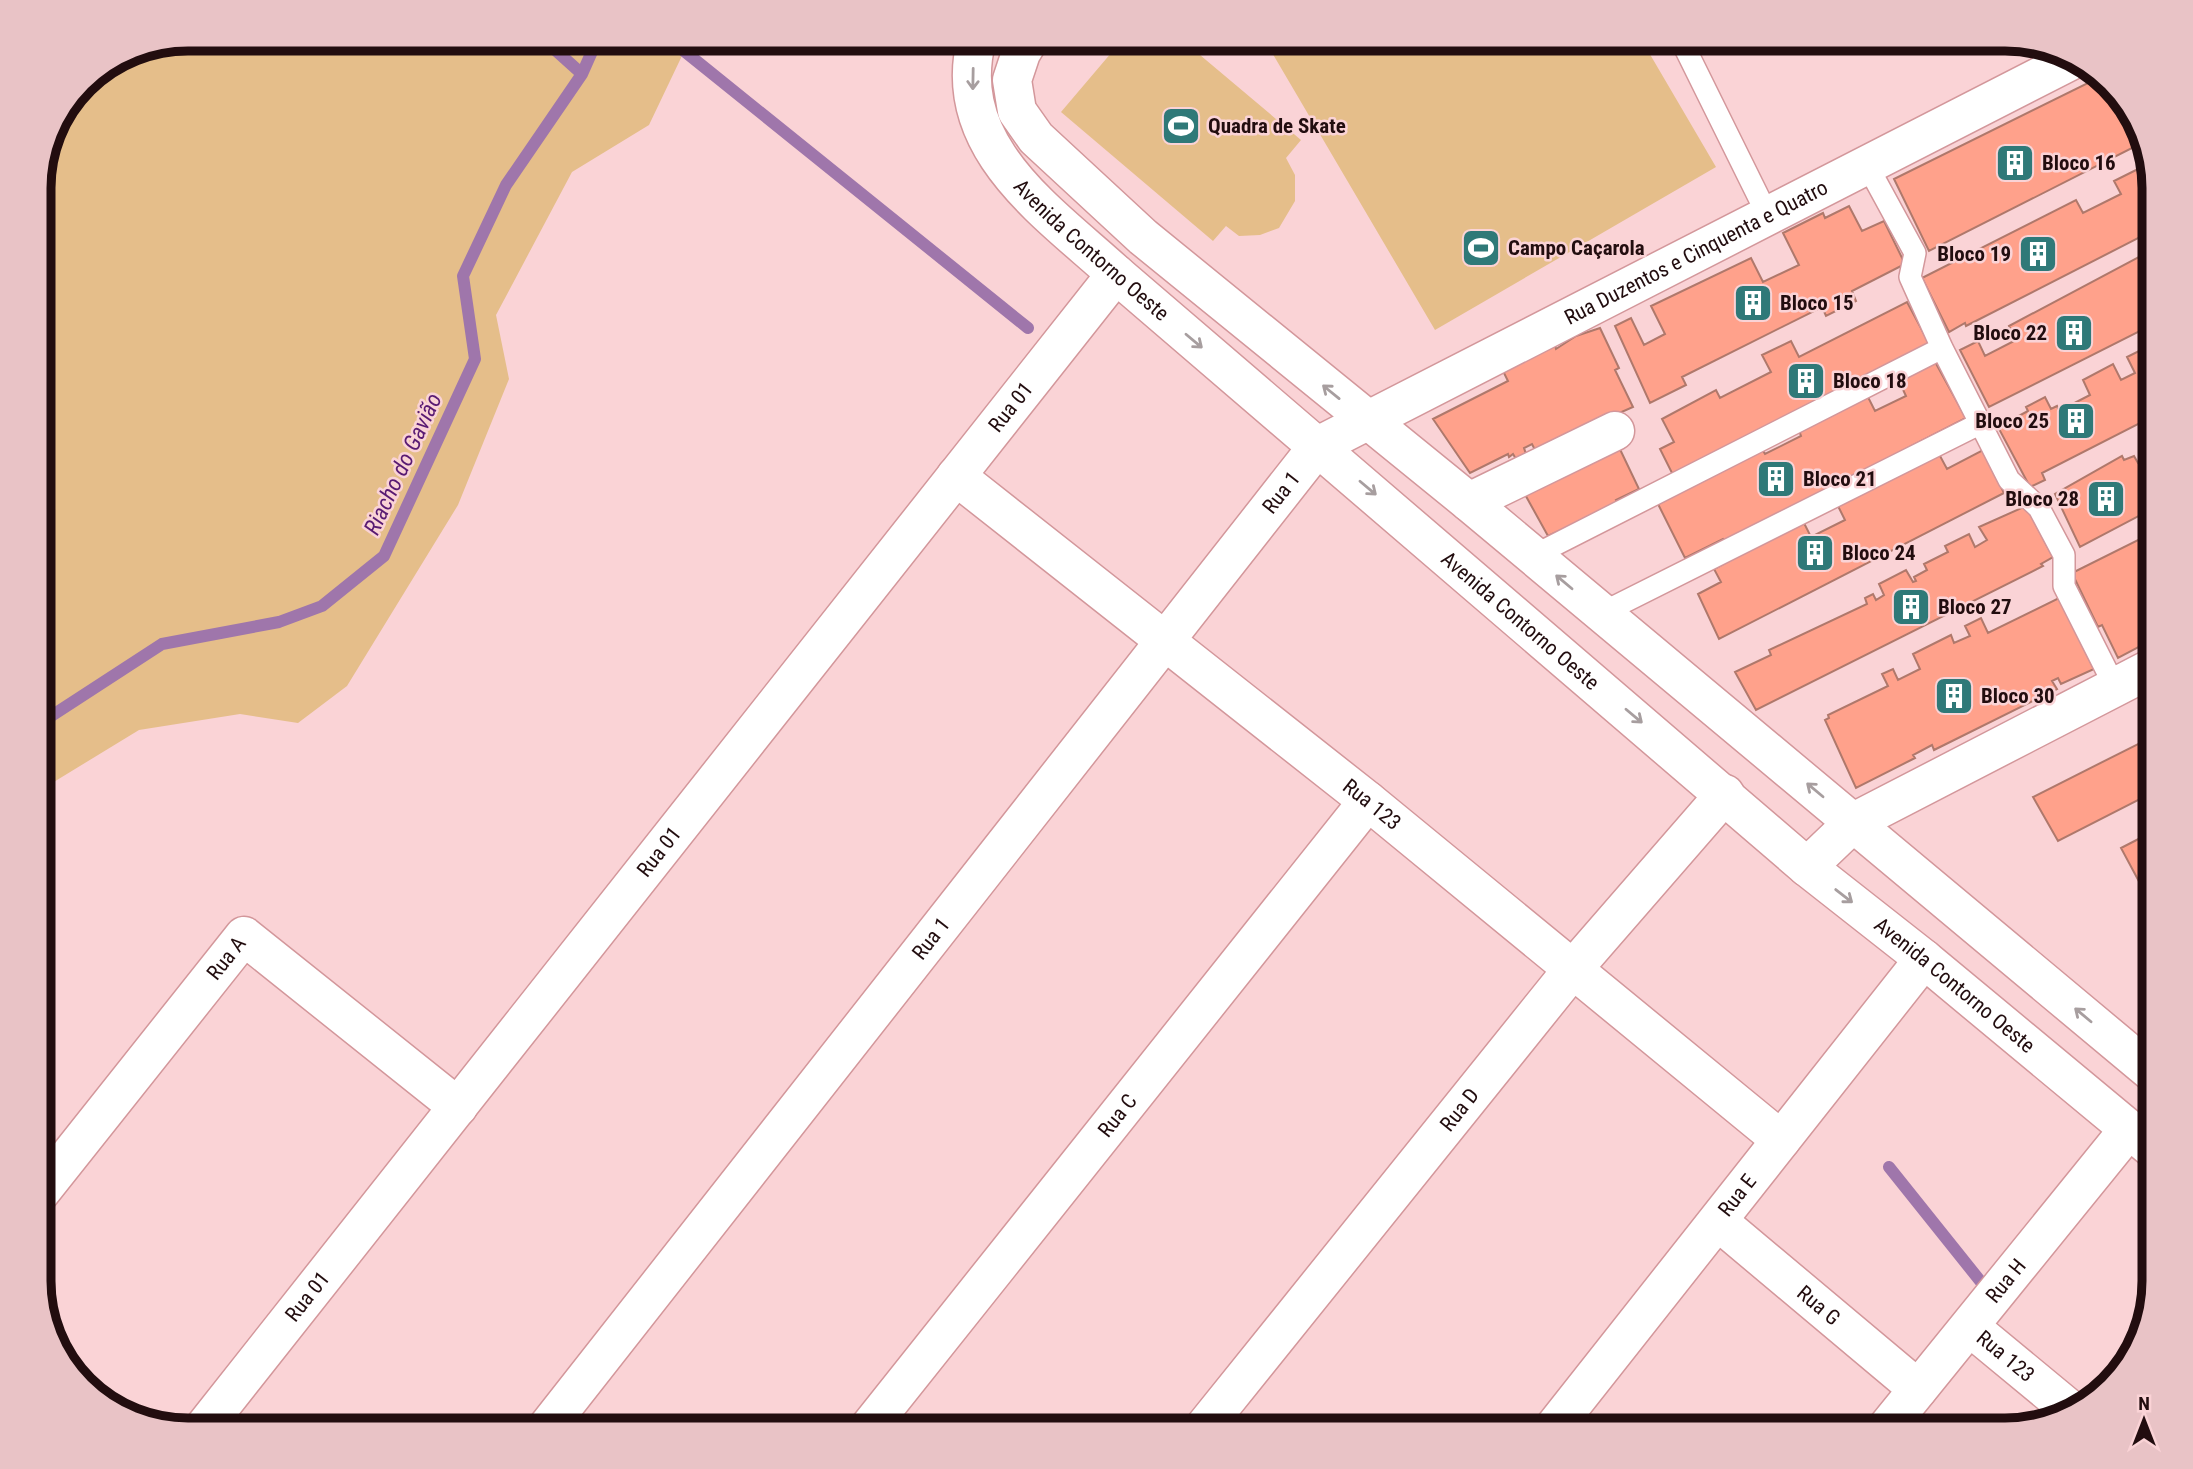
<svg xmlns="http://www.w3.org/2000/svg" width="2193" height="1469" viewBox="0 0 2193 1469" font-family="'Roboto Condensed',sans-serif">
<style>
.green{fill:#e5be8a}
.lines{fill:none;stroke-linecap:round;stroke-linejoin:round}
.stream{stroke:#9f76ab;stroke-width:12}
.building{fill:#ffa18b;stroke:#af786b;stroke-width:2}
.lane-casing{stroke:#d3979b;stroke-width:24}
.street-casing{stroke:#d3979b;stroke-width:41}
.secondary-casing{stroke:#d3979b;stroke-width:41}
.lane{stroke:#fff;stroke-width:21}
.street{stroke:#fff;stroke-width:38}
.secondary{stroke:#fff;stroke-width:38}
.oneway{stroke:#a79e9f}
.labels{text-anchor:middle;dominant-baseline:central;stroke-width:5;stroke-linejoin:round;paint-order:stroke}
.poi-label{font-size:21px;font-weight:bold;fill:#220d0f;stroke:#fad3d6;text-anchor:start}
.street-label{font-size:21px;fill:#220d0f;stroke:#fad3d6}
.water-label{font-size:23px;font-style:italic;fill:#591a72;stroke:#fad3d6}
.rim{fill:none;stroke:#220d0f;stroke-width:9}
</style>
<rect width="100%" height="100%" fill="#fad3d6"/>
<path class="green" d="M 188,38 L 690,39 L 649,125 L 572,172 L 496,315 L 509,379 L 458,505 L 347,686 L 298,723 L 240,714 L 139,730 L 39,791 L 39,178 L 54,122 L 82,82 L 131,50 Z
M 1123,39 L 1181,39 L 1301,140 L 1286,158 L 1295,175 L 1295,201 L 1279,228 L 1260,235 L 1239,236 L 1226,226 L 1213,241 L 1061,112 Z
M 1264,39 L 1641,39 L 1716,167 L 1435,330 Z"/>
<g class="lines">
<path class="stream" d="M 542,38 L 582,74
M 668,38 L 1028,328
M 39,724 L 162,644 L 279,622 L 322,606 L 384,556 L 475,359 L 463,276 L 506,185 L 582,74 L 598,38
M 1889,1167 L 1981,1282"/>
</g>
<path class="building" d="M 2098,78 L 2106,91 L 2112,88 L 2135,113 L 2142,140 L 2135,143 L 2136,146 L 1929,251 L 1894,179 Z
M 2148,164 L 2154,187 L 2154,230 L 1966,326 L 1965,323 L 1949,332 L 1922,278 L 2076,200 L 2083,213 L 2121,194 L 2114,181 Z
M 1849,206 L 1862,231 L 1884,221 L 1905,264 L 1852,291 L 1856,301 L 1826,316 L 1822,307 L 1682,377 L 1686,385 L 1650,403 L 1615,326 L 1631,318 L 1644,345 L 1665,334 L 1651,306 L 1751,258 L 1763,282 L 1799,265 L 1783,233 L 1823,213 L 1825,218 Z
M 2154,249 L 2154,324 L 1989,407 L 1960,350 L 1978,341 L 1985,356 L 2016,340 L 2009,326 Z
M 1907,302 L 1930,345 L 1673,475 L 1660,449 L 1674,442 L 1662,419 L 1716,390 L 1720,398 L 1771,372 L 1762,355 L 1791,341 L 1799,357 Z
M 1600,328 L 1619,368 L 1615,370 L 1633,407 L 1535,450 L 1532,444 L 1524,448 L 1526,454 L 1516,459 L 1513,454 L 1509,457 L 1508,454 L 1470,473 L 1433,419 L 1508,381 L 1503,371 L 1555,345 L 1556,349 L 1576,336 Z
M 2151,345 L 2154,346 L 2154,416 L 2042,473 L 2045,480 L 2030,487 L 1998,427 L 2028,411 L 2026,407 L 2045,397 L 2051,409 L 2057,406 L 2059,411 L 2090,395 L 2083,380 L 2113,364 L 2121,380 L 2135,373 L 2127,357 Z
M 1934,360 L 1966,418 L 1725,542 L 1723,539 L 1685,558 L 1658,504 L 1762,449 L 1765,454 L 1801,436 L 1799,430 L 1867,395 L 1875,411 L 1906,396 L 1898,379 Z
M 1617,443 L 1639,489 L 1616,500 L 1618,504 L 1548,536 L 1522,489 Z
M 1983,450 L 2004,493 L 1719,639 L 1698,594 L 1721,582 L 1714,569 L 1803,521 L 1811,537 L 1845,520 L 1837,504 L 1939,454 L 1947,469 Z
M 2154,455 L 2154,508 L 2080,547 L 2055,494 L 2122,456 L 2124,460 L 2134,456 L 2138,463 Z
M 2026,506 L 2053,557 L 2041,564 L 2043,566 L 1756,710 L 1735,672 L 1771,655 L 1769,650 L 1867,604 L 1865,598 L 1873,594 L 1876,600 L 1884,595 L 1879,584 L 1906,570 L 1913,582 L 1916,581 L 1914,577 L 1927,570 L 1924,564 L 1948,552 L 1945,546 L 1969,534 L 1975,547 L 1987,540 L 1979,527 Z
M 2154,532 L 2154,602 L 2150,604 L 2154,613 L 2154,639 L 2118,658 L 2102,625 L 2098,627 L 2072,573 Z
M 2059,598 L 2094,669 L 2061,684 L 2058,678 L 2052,681 L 2057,689 L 1934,750 L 1932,745 L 1913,755 L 1915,758 L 1856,788 L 1825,720 L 1829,718 L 1828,715 L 1888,686 L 1882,674 L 1893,669 L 1898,680 L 1920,669 L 1913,654 L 1951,635 L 1954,643 L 1970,636 L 1965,626 L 1981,618 L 1988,633 Z
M 2154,736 L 2154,792 L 2058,841 L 2033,797 Z
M 2154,831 L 2154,884 L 2143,889 L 2121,848 Z
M 2154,911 L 2154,936 L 2144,916 Z"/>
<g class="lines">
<g class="lane-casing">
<path id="lane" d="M 1680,38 L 1768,216
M 1867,165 L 1915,253 L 1910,277 L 1942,348 L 2009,480 L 2039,508 L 2064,555 L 2064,586 L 2115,687
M 1533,556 L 1942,348
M 1602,613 L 1981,423"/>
</g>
<g class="street-casing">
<g id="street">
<path id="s1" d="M 956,476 L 1368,801 L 1781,1140"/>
<path d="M 1469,502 L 1615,431"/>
<path d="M 1807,867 L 1854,822 L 2154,667"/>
<path id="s2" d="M 39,1194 L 244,936 L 458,1107"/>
<path id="s3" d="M 1719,1222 L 1918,1389"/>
<path id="s4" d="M 1970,1327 L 2074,1413"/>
<path id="s5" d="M 202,1430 L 1116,274"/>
<path id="s6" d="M 545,1430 L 1318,446 L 2074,59"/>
<path id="s7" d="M 867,1430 L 1368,801"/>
<path id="s8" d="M 1202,1430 L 1572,970 L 1725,794"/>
<path id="s9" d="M 1552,1430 L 1924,959"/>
<path id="s10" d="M 1885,1430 L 2129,1129"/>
</g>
</g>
<g class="secondary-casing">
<g id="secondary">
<path id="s11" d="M 977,38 C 948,146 1047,211 1116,274 L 1807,867 L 1924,959 L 2154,1150"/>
<path d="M 1030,38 L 1021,53 L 1012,80 L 1017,111 L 1036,138 L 1143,237 L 1469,502 L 2154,1074"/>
</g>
</g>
<use href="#lane" class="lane"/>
<use href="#street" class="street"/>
<use href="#secondary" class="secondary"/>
</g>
<defs><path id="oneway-shaft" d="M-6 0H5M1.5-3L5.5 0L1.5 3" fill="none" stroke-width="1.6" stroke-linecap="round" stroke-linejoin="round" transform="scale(1.75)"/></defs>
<g class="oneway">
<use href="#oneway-shaft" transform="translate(973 79) rotate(91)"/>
<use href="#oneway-shaft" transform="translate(1194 341) rotate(40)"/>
<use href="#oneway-shaft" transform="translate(1331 392) rotate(-141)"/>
<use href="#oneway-shaft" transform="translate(1368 488) rotate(40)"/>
<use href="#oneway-shaft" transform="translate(1564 582) rotate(-140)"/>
<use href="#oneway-shaft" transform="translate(1634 716) rotate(40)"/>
<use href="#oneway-shaft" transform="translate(1815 790) rotate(-140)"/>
<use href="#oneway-shaft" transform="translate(1844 896) rotate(38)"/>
<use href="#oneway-shaft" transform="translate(2083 1015) rotate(-140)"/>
</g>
<defs>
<g id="stadium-square" transform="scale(2.0125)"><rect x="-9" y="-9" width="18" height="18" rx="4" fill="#2f7978" stroke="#fad3d6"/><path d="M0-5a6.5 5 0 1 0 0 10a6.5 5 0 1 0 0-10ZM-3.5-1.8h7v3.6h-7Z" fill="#fff"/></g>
<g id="building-square" transform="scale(2.0125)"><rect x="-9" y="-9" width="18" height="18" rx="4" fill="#2f7978" stroke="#fad3d6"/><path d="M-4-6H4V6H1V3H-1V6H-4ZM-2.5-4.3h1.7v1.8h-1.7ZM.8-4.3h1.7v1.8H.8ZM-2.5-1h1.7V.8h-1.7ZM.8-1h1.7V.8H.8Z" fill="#fff"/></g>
</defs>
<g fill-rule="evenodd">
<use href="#stadium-square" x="1181" y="126"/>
<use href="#building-square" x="2015" y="163"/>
<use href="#stadium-square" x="1481" y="248"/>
<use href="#building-square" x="2038" y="254"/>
<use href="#building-square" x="1753" y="303"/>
<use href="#building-square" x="2074" y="333"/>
<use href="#building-square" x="1806" y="381"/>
<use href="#building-square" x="2076" y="421"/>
<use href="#building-square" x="1776" y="479"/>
<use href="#building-square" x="2106" y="499"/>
<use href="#building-square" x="1815" y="553"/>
<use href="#building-square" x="1911" y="607"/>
<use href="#building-square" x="1954" y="696"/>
</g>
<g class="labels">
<g class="poi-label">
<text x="1208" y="126">Quadra de Skate</text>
<text x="2042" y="163">Bloco 16</text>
<text x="1508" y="248">Campo Caçarola</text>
<text x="2011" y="254" text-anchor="end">Bloco 19</text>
<text x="1780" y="303">Bloco 15</text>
<text x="2047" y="333" text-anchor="end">Bloco 22</text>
<text x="1833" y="381">Bloco 18</text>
<text x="2049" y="421" text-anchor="end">Bloco 25</text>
<text x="1803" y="479">Bloco 21</text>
<text x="2079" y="499" text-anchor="end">Bloco 28</text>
<text x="1842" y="553">Bloco 24</text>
<text x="1938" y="607">Bloco 27</text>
<text x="1981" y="696">Bloco 30</text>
</g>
<g class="street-label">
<text stroke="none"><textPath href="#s11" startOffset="257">Avenida Contorno Oeste</textPath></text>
<text stroke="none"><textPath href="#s6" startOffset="1676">Rua Duzentos e Cinquenta e Quatro</textPath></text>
<text stroke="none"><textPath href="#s5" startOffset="1304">Rua 01</textPath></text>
<text stroke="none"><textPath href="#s6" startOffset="1192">Rua 1</textPath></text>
<text stroke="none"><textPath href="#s11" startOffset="824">Avenida Contorno Oeste</textPath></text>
<text stroke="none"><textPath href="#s1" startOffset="530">Rua 123</textPath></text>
<text stroke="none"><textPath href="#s5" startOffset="737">Rua 01</textPath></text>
<text stroke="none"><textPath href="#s6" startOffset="625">Rua 1</textPath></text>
<text stroke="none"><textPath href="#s2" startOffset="301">Rua A</textPath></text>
<text stroke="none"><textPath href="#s11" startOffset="1391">Avenida Contorno Oeste</textPath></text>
<text stroke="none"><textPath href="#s8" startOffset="411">Rua D</textPath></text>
<text stroke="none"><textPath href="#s7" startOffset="402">Rua C</textPath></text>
<text stroke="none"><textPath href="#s9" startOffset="299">Rua E</textPath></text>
<text stroke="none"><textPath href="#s10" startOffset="192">Rua H</textPath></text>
<text stroke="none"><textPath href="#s5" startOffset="170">Rua 01</textPath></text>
<text stroke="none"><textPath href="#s3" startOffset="130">Rua G</textPath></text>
<text stroke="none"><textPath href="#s4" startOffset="46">Rua 123</textPath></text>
</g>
<g class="water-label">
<text transform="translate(403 464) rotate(-65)">Riacho do Gavião</text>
</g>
</g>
<path d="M0 0H2193V1469H0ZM188 51H2005A137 137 0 0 1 2142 188V1281A137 137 0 0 1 2005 1418H188A137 137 0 0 1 51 1281V188A137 137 0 0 1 188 51Z" fill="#e9c3c6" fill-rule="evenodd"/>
<path class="rim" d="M188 51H2005A137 137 0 0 1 2142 188V1281A137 137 0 0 1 2005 1418H188A137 137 0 0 1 51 1281V188A137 137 0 0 1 188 51Z"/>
<g transform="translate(2144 1420)" stroke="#fad3d6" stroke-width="5" paint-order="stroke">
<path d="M0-5L12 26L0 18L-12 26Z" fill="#220d0f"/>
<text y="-10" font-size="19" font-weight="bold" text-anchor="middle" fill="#220d0f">N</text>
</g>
</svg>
